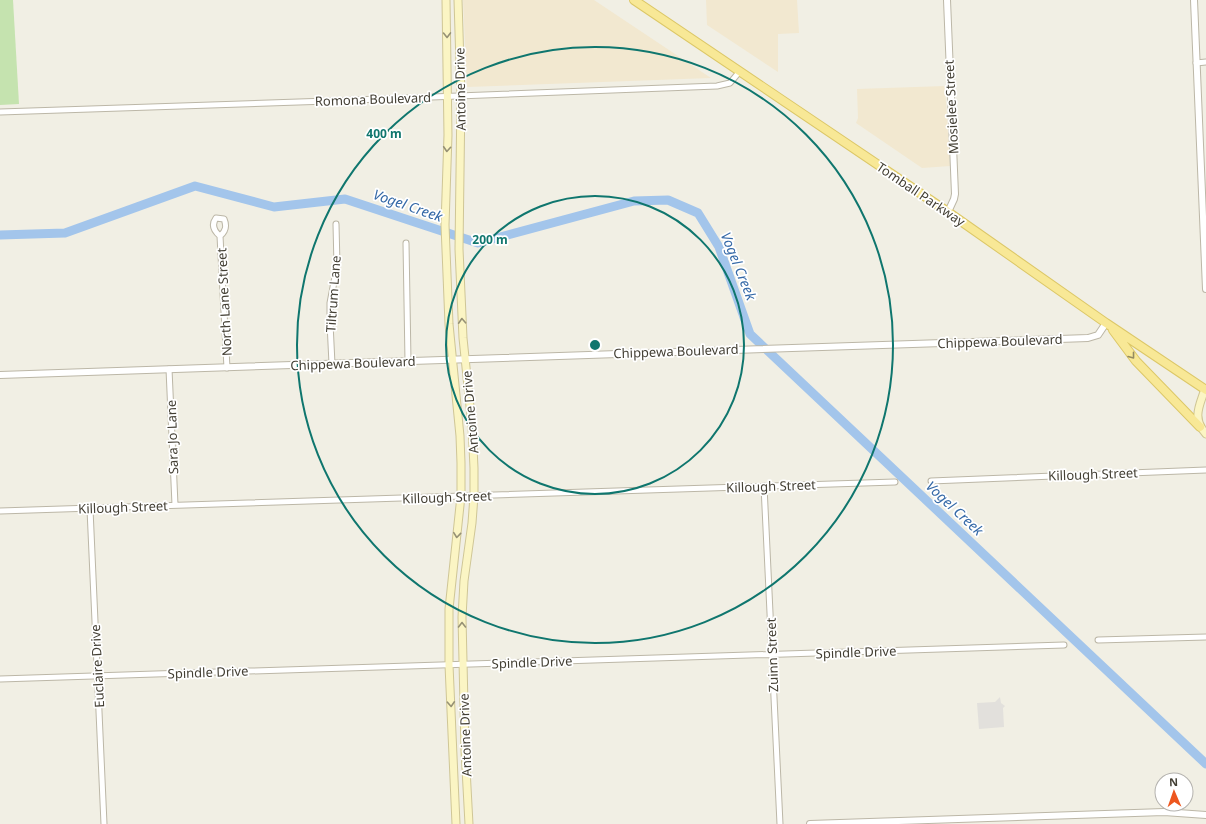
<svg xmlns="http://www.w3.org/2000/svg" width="1206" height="824" viewBox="0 0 1206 824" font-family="'Noto Sans',sans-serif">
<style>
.commercial{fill:#f2e8d0}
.green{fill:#c5e3af}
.parking{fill:#e2e0dc}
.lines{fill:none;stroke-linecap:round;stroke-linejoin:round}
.river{stroke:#a3c5eb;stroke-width:9}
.minor-casing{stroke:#bcb7a7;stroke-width:7}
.tertiary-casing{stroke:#bcb7a7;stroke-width:8}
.secondary-casing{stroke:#cfc696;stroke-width:9}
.primary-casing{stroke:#dcc767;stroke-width:10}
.minor{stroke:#fff;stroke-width:5}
.tertiary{stroke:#fff;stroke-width:6}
.secondary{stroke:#fbf5c4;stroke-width:7}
.primary{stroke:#f8e896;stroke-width:8}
.oneway{stroke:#969175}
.oneway2{stroke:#948b60}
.ring{fill:none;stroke:#0f766e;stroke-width:2}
.labels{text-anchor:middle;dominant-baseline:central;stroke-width:3.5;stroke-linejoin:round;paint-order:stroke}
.street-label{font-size:13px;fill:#433f34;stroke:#fff}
.water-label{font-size:14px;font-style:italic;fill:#3569a7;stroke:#fff}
.centre{fill:#0f766e;stroke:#fff;stroke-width:2}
.ring-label{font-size:12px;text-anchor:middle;font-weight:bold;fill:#0f766e;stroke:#fff;stroke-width:3.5;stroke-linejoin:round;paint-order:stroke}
</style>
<rect width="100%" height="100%" fill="#f1efe4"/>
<path class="commercial" d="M 463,0 L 594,0 L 711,78 L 467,87 Z
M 706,0 L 797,0 L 799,33 L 778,34 L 778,72 L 707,25 Z
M 945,86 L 950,166 L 922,168 L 856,123 L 858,118 L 857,89 Z"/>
<path class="green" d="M 0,0 L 13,0 L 19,104 L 0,105 Z"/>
<path class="parking" d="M 1000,697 L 1001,703 L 1005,706 L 1003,708 L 1004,727 L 979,729 L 977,703 L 995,702 Z"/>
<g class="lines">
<path class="river" d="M 0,235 L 65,233 L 195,186 L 274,207 L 345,199 L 478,243 L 634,201 L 668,200 L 698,213 L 719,247 L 750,334 L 1206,764"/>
<g class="minor-casing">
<path id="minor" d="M 1196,63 L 1206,62
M 0,112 L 328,101 L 717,86 L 730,83 L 740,71
M 220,236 C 226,231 227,226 224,219 L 216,218 C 211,225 214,231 220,236 L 227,368
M 406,243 L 408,361
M 332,364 L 330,323 L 330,303 L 337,266 L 336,224
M 169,369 L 175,505
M 931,481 L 1206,470
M 764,486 L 780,824
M 90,509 L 104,824
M 0,511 L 895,482
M 1098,640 L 1206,637
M 0,679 L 1064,645"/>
</g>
<g class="tertiary-casing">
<path id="tertiary" d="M 947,0 L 955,194 L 954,199 L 948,212
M 1194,0 L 1206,289
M 0,375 L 1088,338 L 1098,335 L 1106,323
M 810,824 L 1164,812 L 1206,815"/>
</g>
<g class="secondary-casing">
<path id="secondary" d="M 446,0 L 448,135 L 445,225 L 449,324 L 460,436 L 461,463 L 461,496 L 449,609 L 449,665 L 456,824
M 458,0 L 461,96 L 459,249 L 463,338 L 472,426 L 474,468 L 474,496 L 472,523 L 464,581 L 462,617 L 465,750 L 469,824
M 1205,389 C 1199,407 1192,418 1206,434"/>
</g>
<g class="primary-casing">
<path id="primary" d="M 634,0 L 948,212 L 1106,323 L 1206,390
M 1113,330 L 1136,361 L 1200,427"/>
</g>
<use href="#minor" class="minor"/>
<use href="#tertiary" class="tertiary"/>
<use href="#secondary" class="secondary"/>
<use href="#primary" class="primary"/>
</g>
<defs><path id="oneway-chevron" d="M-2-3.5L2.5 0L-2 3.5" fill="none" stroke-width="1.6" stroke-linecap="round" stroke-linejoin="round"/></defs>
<g class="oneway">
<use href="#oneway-chevron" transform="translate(447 35) rotate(89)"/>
<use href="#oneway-chevron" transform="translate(447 149) rotate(94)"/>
<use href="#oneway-chevron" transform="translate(462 321) rotate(-93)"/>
<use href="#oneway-chevron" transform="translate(457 535) rotate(96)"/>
<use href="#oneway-chevron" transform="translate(462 625) rotate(-90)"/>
<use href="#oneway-chevron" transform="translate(451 704) rotate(87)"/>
</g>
<use class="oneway2" href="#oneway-chevron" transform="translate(1132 356) rotate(52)"/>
<g class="ring">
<circle cx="595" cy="345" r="149"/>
<circle cx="595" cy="345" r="298"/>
</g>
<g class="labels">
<g class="street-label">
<text transform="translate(460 89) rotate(-91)">Antoine Drive</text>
<text transform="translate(373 99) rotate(-2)">Romona Boulevard</text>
<text transform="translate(951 107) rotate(-93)">Mosielee Street</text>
<text transform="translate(921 194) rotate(34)">Tomball Parkway</text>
<text transform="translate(333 294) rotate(-86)">Tiltrum Lane</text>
<text transform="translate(224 302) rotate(-93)">North Lane Street</text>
<text transform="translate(1000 341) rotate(-2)">Chippewa Boulevard</text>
<text transform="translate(676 351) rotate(-2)">Chippewa Boulevard</text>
<text transform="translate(353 363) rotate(-2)">Chippewa Boulevard</text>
<text transform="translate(470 412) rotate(-95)">Antoine Drive</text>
<text transform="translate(172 437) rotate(-92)">Sara Jo Lane</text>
<text transform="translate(1093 474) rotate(-2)">Killough Street</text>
<text transform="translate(771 486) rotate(-2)">Killough Street</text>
<text transform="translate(447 497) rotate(-2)">Killough Street</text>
<text transform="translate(123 507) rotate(-2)">Killough Street</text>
<text transform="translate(856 652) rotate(-2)">Spindle Drive</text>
<text transform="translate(772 655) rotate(-92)">Zuinn Street</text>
<text transform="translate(532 662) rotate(-2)">Spindle Drive</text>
<text transform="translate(97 666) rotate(-93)">Euclaire Drive</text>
<text transform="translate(208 672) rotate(-2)">Spindle Drive</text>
<text transform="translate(465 735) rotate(-92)">Antoine Drive</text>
</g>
<g class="water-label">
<text transform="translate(408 205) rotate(19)">Vogel Creek</text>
<text transform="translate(739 266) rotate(68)">Vogel Creek</text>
<text transform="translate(955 508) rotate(43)">Vogel Creek</text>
</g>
</g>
<circle cx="595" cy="345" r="6" class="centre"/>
<g class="ring-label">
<text x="384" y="138">400 m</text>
<text x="490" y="244">200 m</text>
</g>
<g transform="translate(1174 792) rotate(358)"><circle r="19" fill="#ffffff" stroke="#b4b2ae"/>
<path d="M0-3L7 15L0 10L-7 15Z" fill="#ed571f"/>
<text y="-6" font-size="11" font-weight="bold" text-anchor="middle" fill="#433f34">N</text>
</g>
</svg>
